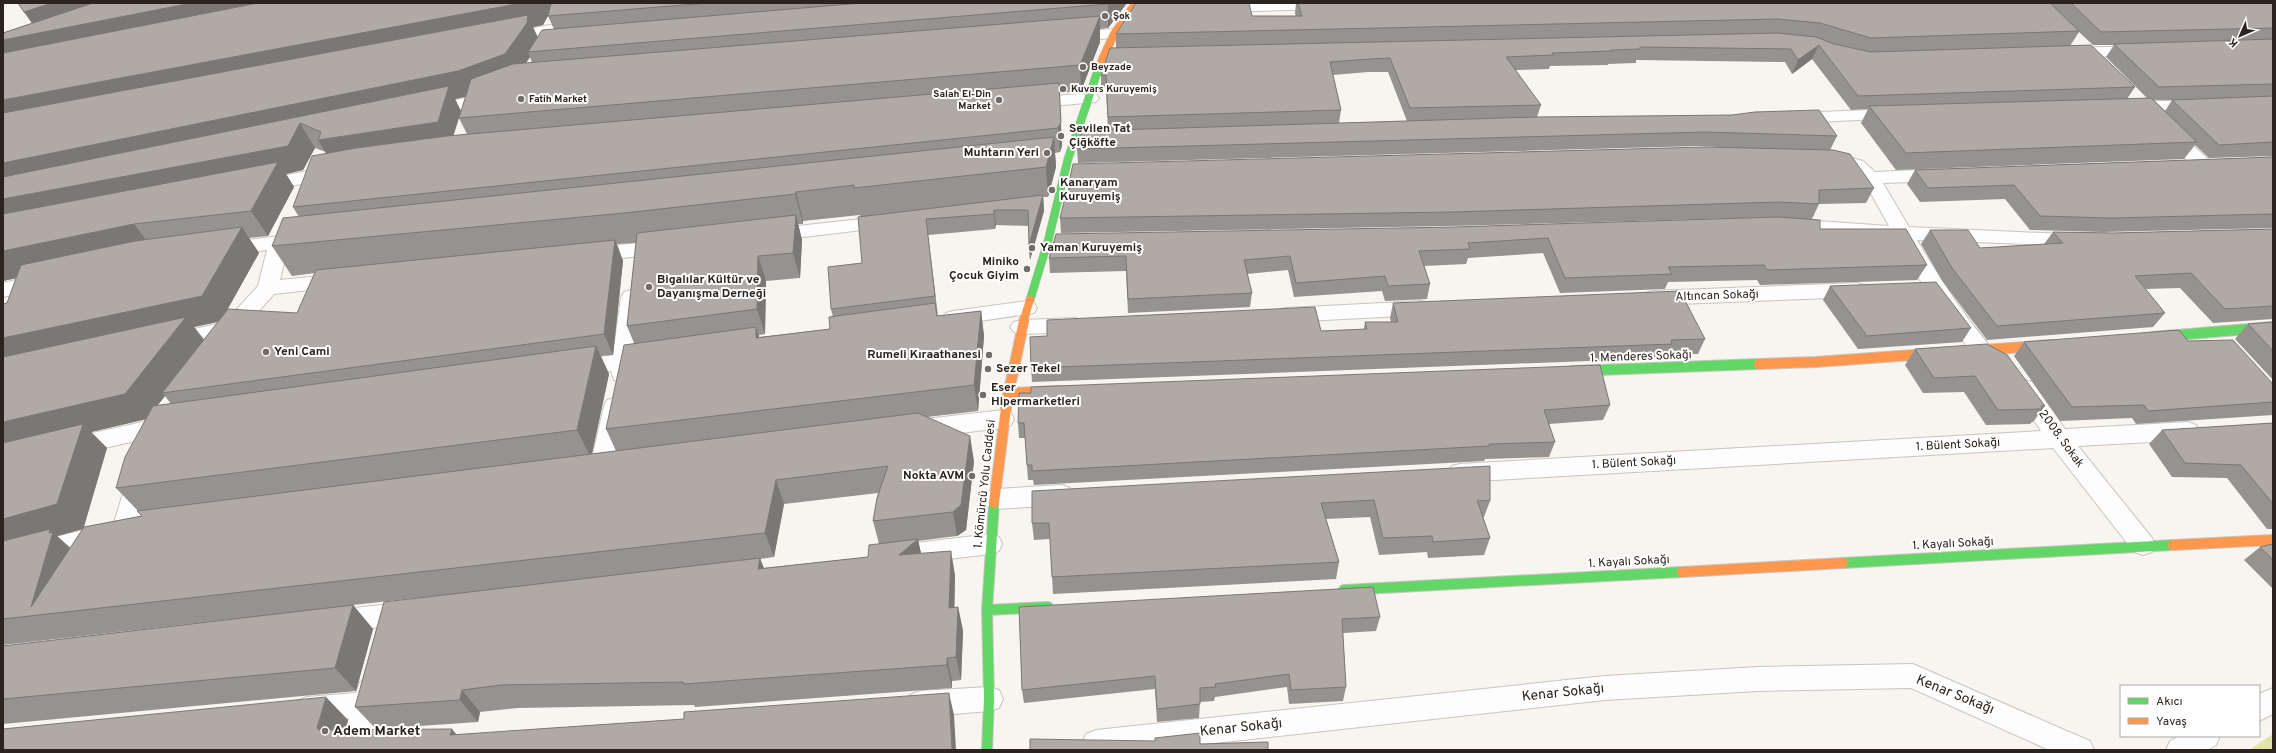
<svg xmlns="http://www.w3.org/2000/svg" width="2276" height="753" viewBox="0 0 2276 753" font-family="Overpass,sans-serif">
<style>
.green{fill:#dfe4a9}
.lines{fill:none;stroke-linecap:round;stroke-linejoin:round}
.street-casing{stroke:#c9c4be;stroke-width:2}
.fast-far1-casing{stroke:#c9c4be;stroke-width:9}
.fast-casing{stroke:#c9c4be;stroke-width:12}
.slow-far1-casing{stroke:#c9c4be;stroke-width:9}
.slow-casing{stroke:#c9c4be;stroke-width:12}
.street{fill:#fefdfd;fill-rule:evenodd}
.fast-far1{stroke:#63d668;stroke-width:8}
.fast{stroke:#63d668;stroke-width:10}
.slow-far1{stroke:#ff974d;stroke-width:8}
.slow{stroke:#ff974d;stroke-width:10}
.wall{fill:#96928f;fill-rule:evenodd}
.shaded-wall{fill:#7a7774}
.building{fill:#afaaa6;stroke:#7a7774}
.poi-dot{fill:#736c67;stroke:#fff;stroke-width:1.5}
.labels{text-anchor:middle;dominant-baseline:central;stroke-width:4;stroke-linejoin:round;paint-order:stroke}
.far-poi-label{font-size:10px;font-weight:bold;fill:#2b231d;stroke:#fff;text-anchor:start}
.poi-label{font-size:12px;font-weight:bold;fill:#2b231d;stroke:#fff;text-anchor:start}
.street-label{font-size:12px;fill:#2b231d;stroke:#fff}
.near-street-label{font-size:14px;fill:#2b231d;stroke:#fff}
.near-poi-label{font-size:14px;font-weight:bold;fill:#2b231d;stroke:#fff;text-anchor:start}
</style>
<rect width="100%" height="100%" fill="#f8f4f0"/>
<path class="green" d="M 2273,734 L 2273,750 L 2249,750 Z"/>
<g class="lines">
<g class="street-casing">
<path id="street" d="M 1217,3 L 1361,3 L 1359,6 L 1353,8 L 1220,12 L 1214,10 L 1212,7 Z
M 550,25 L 556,27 L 558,30 L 556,33 L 506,43 L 500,41 L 498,38 L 500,35 L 506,33 Z
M 1114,29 L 1120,31 L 1122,34 L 1120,37 L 1070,42 L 1064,40 L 1062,37 L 1064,34 L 1070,32 Z
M 2139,46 L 2145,47 L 2147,51 L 2145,55 L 2070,58 L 2064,57 L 2062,53 L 2064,49 L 2070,48 Z
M 493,89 L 499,90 L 502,94 C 493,107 445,112 429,115 L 423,114 L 420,110 L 423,106 L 470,97 Z
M 1090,93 L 1096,94 L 1099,98 L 1096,102 L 1030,108 L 1024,107 L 1021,103 L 1024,99 L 1030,98 Z
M 2199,100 L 2205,101 L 2208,105 L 2205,109 L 2131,112 L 2125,111 L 2122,107 L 2125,103 L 2131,102 Z
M 1895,109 L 1901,110 L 1904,114 L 1901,118 L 1793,123 L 1787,122 L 1784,118 L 1787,114 L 1793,113 Z
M 2168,127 L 2174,128 L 2211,162 L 2213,166 L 2211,170 L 2204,172 L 2197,170 L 2162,136 L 2159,132 L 2162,128 Z
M 1834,153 L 1863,161 L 1875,172 L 1942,169 L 1949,171 L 1951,175 L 1949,179 L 1942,181 L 1883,183 L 1909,227 L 2086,235 L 2089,240 L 2086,245 L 2079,246 L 1917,240 C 1938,276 1961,311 1988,344 C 1994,351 2005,350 2010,359 L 2007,365 L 1999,367 L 1974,356 L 1927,292 L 1896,239 L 1782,229 L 1779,225 L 1782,221 L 1789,219 L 1889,226 L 1864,181 L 1849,169 L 1827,163 L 1825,159 L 1827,155 Z
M 334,166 L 341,168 L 343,172 L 341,176 L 261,192 L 254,190 L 252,186 L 254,182 L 261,180 Z
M 889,216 L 896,218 L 899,222 L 896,226 L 770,241 L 763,240 L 760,235 L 763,230 L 770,229 Z
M 303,233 L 310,234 L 313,239 L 310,244 L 288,247 L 280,280 L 340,274 L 347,276 L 350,281 L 347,286 L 274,294 L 236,337 L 228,340 L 221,338 L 172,349 L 164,346 L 161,341 L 164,336 L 225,322 L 258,286 L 267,250 L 224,256 L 217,254 L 214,249 L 217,244 Z
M 664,240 L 671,242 L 674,247 L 671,252 L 591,262 L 584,260 L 581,255 L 584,250 L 591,248 Z
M 43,274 L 50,276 L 53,281 L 50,286 L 3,297 L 3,283 Z
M 1857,283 L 1864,285 L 1867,290 L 1864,295 L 1857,297 L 1653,305 L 1646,303 L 1643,298 L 1646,293 L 1653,291 Z
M 631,290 L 638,292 L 641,297 L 635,352 L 649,350 L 657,352 L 660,358 L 657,364 L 634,368 L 630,380 L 622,382 L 614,380 L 611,371 L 576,376 L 568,374 L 565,368 L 568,362 L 613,355 L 621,297 L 624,292 Z
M 1027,301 L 1034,303 L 1037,308 L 1034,313 L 953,325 L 946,323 L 942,318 L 946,313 L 953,311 Z
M 1421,301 L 1428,303 L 1431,308 L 1428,313 L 1421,315 L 1286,322 L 1279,320 L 1276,315 L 1279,310 L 1286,308 Z
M 1075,318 L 1082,320 L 1086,325 L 1082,330 L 1075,332 L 1021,334 L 1014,332 L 1010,327 L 1014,322 L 1021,320 Z
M 2024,380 L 2032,382 L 2065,429 L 2188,422 L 2196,425 L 2199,431 L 2196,437 L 2188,440 L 2078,446 L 2152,538 L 2155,545 L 2152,552 L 2143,555 L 2134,552 L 2053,448 L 1460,482 L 1452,480 L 1448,473 L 1452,466 L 1460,464 L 2041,431 L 2013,388 L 2016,382 Z
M 615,398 L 623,400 L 626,406 L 614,467 L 610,473 L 602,476 L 594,473 L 590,467 L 604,406 L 607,400 Z
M 1003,410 L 1011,413 L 1014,419 L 1011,425 L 1003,428 L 917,438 L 909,435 L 906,429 L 909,423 L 917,420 Z
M 170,416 L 178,419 L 181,425 L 178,431 L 70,456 L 62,453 L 58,447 L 62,441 L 70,438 Z
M 140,468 L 148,470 L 152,477 L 136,529 L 133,536 L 124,539 L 115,536 L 112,529 L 128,477 L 132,470 Z
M 1062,485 L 1070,488 L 1074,495 L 1070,502 L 1062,505 L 995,509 L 987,506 L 983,499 L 987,492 L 995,489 Z
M 102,525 L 111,528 L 114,535 L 111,542 L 3,571 L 3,551 Z
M 990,534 L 999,537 L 1002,544 L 999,551 L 990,554 L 892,566 L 883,563 L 880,556 L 883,549 L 892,546 Z
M 409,602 L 418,605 L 422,613 L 418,621 L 409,624 L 334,632 L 325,629 L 321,621 L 325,613 L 334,610 Z
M 1913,664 L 2090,741 L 2094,750 L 2049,750 L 1911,688 L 1758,691 L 1605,700 L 1152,750 L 1085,750 L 1082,743 L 1086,734 L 1096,730 L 1605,676 L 1758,667 Z
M 370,679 L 380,682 L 384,691 L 369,750 L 341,750 L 349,718 L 307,723 L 297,719 L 293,710 L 297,701 L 307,697 L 356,693 L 360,682 Z
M 989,687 L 999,690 L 1003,699 L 999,708 L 989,711 L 920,717 L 910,713 L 906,704 L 910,695 L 920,691 Z
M 2273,688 L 2273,714 L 2259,721 L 2259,694 Z
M 2179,736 L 2220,736 L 2216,745 L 2207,750 L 2166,750 L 2170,741 Z"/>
</g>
<g class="fast-far1-casing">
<path id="fast-far1" d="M 1030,300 L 1048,241 L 1068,159 L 1099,67"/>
</g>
<g class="fast-casing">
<path id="fast" d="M 2153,337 L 2273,327
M 1572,371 L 1759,364
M 1843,563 L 2173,545
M 1344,590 L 1682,572
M 987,610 L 1048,607
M 987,750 L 989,699 L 987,610 L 994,503"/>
</g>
<g class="slow-far1-casing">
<path id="slow-far1" d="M 1099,67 L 1114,34 L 1136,3
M 1023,322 L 1030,300"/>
</g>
<g class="slow-casing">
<path id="slow" d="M 1759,364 L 1816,362 L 2051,345
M 1008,393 L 1060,391
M 994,503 L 1007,400 L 1024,321
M 2173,545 L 2273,540
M 1682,572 L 1843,563"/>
</g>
<use href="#street" class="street"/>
<use href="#fast-far1" class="fast-far1"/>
<use href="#fast" class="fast"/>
<use href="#slow-far1" class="slow-far1"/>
<use href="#slow" class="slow"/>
</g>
<path class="wall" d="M 18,3 L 1127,3 L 1108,28 L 1100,29 L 1100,42 L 1081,91 L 1059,93 L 1062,146 L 1060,152 L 1055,153 L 1056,167 L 1048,197 L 1043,197 L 1044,211 L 1030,260 L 1029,245 L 1029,226 L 996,225 L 995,229 L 928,235 L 938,316 L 981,311 L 984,336 L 978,411 L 927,417 L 974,461 L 966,530 L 957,536 L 918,541 L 921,553 L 955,575 L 954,608 L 958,607 L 963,631 L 961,680 L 952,681 L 952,688 L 695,707 L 694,705 L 518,708 L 480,712 L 478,722 L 376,729 L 355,707 L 434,596 L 353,605 L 373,629 L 356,691 L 3,724 L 3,646 L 275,614 L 3,645 L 3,304 L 7,303 L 16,278 L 3,281 L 3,33 L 32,23 ZM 549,14 L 548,16 L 554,29 L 538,37 L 533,27 L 543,25 ZM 530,57 L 532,63 L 526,63 ZM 466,96 L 459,118 L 467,134 L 453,136 L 461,111 L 455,99 ZM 315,148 L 326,152 L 327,154 L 293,207 L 299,217 L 272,246 L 292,276 L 315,273 L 297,313 L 226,312 L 259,253 L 249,238 L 268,236 L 294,187 L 286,174 L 303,170 ZM 860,215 L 862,263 L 831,309 L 833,317 L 830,329 L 759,337 L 759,335 L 765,334 L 766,281 L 800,278 L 802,240 L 798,224 L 803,224 L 803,221 ZM 636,243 L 627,326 L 634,343 L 606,429 L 616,451 L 592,454 L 609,374 L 601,356 L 613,355 L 623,261 L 617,244 ZM 218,322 L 204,340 L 194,327 ZM 165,396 L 171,404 L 157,406 ZM 146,419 L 116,488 L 138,511 L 142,516 L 84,527 L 107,448 L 91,432 ZM 878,493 L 873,521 L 879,544 L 868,557 L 764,568 L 760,559 L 774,557 L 784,504 ZM 83,529 L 70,548 L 57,536 Z
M 1296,3 L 2050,3 L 2051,4 L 2052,3 L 2273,3 L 2273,228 L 2102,232 L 2030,230 L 2005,199 L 1920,202 L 1907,184 L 1915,170 L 2273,157 L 2273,156 L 2209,158 L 2195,145 L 2184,159 L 1896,170 L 1861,123 L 1868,109 L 1851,110 L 1812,59 L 1792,74 L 1785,62 L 1636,60 L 1636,63 L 1608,64 L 1608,65 L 1550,66 L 1549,69 L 1515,70 L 1541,105 L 1537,117 L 1837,136 L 1830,150 L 1874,188 L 1866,203 L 1819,204 L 1812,219 L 1820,229 L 1927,265 L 1917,280 L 1760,285 L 1757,280 L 1668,282 L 1665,289 L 1560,293 L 1543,253 L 1468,258 L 1466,264 L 1424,266 L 1430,284 L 1427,299 L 1385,301 L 1382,291 L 1294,297 L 1288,270 L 1247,274 L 1252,293 L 1250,307 L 1128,313 L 1126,271 L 1050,273 L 1049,258 L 1454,227 L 1776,217 L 1450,226 L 1061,233 L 1060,218 L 1068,190 L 1068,186 L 1739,148 L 1699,146 L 1078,163 L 1077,149 L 1108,130 L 1106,89 L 1101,90 L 1101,76 L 1116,48 L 1116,34 L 1252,16 L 1296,16 L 1295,14 ZM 2079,32 L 2093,45 L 2114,45 L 2106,57 L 2147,98 L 2127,99 L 2135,87 L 2070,46 ZM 1368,72 L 1388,72 L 1407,121 L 1339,123 L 1341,110 L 1333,75 ZM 2154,100 L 2172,100 L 2165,111 Z
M 2273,229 L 2273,319 L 2213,323 L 2180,288 L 2145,289 L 2165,313 L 2153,327 L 1987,340 L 1943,282 L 1921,244 L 1930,230 L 1980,248 L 2044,244 L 2053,232 L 2113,233 Z
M 1830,286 L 1971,328 L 1962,342 L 1858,349 L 1823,300 Z
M 1393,303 L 1705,339 L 1698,354 L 1668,354 L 1666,358 L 1032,382 L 1031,368 L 1321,331 L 1364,329 L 1365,322 L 1391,322 L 1390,318 Z
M 2273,322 L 2273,380 L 2235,339 L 2248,324 Z
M 2188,341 L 2273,384 L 2273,415 L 2136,424 L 2132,418 L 2060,421 L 2014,356 L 2024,342 Z
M 1915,349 L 2045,406 L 2033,422 L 2032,422 L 2030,424 L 1986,425 L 1964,392 L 1923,393 L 1905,365 Z
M 1610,405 L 1603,420 L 1549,424 L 1555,442 L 1549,457 L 1485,459 L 1484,461 L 1034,485 L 1033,480 L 1028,480 L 1025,438 L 1019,438 L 1018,423 Z
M 2273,423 L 2273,529 L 2267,529 L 2227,478 L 2172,477 L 2149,444 L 2162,430 Z
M 1032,491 L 1490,501 L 1484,517 L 1483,517 L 1490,538 L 1484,555 L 1428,558 L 1427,552 L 1379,555 L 1370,517 L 1326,519 L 1339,562 L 1336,579 L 1053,594 L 1050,539 L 1034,540 L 1032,523 Z
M 2273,544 L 2273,589 L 2244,560 L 2260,547 Z
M 1019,607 L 1380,617 L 1376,631 L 1343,633 L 1346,687 L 1343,701 L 1289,704 L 1287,687 L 1215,697 L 1214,701 L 1200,702 L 1199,718 L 1157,722 L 1155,689 L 1024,703 L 1022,690 Z"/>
<path class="shaded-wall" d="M 52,3 L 327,3 L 3,67 L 3,40 L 39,33 L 24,12 Z
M 522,3 L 555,3 L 543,25 L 533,27 L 538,39 L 528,52 L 530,57 L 515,79 L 470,96 L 455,99 L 461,111 L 450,147 L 333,165 L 318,140 L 438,122 L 300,123 L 315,148 L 303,170 L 286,174 L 294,187 L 268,236 L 251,211 L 3,228 L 3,100 Z
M 1109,3 L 1127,3 L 1108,28 L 1108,4 Z
M 1100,16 L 1100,42 L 1081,91 L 1080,65 Z
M 1819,45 L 1812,59 L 1792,74 L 1798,60 Z
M 1059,83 L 1062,146 L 1060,152 L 1058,128 Z
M 1054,137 L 1056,167 L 1048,197 L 1046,167 Z
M 796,192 L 803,221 L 803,224 L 795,194 Z
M 1043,195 L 1044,211 L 1030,260 L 1029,245 Z
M 994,210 L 996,225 L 995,229 L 994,214 Z
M 796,215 L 802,240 L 800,278 L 793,253 Z
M 926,219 L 928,235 L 937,311 L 935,296 Z
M 134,224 L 154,250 L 3,281 L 3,251 Z
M 242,227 L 259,253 L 221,321 L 194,327 L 206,342 L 162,393 L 165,396 L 147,419 L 91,432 L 107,448 L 83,529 L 57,536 L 76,553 L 31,607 L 3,551 L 3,338 Z
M 615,240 L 623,261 L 613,355 L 604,334 Z
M 758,256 L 766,281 L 765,334 L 757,309 Z
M 981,311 L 984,336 L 978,411 L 974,385 Z
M 756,327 L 764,353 L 756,338 Z
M 596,346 L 609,374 L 591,458 L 577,430 Z
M 970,436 L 974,461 L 966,530 L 957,536 L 953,512 Z
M 776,480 L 784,504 L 774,557 L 765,533 Z
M 918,539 L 923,563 L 899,555 Z
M 951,551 L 955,575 L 954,631 L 949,608 Z
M 760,558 L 769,582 L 758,569 Z
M 353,605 L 373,629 L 356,691 L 335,668 Z
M 958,607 L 963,631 L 961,680 L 956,657 Z
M 947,658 L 952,681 L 952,688 L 947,665 Z
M 462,690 L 480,712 L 478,722 L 460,700 Z
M 949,693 L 954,715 L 956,750 L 952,750 Z
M 326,697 L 348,720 L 340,750 L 317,728 Z
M 452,729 L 469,750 L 450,735 Z"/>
<path class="building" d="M 18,3 L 52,3 L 24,12 Z
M 93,3 L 192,3 L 3,40 L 3,33 Z
M 258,3 L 522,3 L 3,100 L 3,53 Z
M 552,3 L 708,3 L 548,16 L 550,7 Z
M 862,3 L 1109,3 L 1108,4 L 528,52 L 542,30 Z
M 1136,3 L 1249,3 L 1252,16 L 1302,16 L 1298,3 L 2050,3 L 2079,31 L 1871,38 L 1820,23 L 1777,19 L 1116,34 Z
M 2071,3 L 2273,3 L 2273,28 L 2101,32 Z
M 528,15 L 527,23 L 505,54 L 458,71 L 3,163 L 3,113 Z
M 1100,16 L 1080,65 L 459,118 L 471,79 L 513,64 Z
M 1777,33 L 1816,37 L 1834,44 L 1871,52 L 2091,45 L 2135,87 L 1858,96 L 1819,45 L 1798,60 L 1791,49 L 1640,47 L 1640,49 L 1611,50 L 1612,51 L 1552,53 L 1553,55 L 1506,57 L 1541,105 L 1410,108 L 1390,58 L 1370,59 L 1330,62 L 1341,110 L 1108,117 L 1106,75 L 1101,76 L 1110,48 Z
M 2273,39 L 2273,84 L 2159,87 L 2114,44 Z
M 1059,83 L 1061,122 L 1058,128 L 293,207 L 312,156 L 356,148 L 447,136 Z
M 449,86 L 438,122 L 318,140 L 321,132 L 300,123 L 288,146 L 3,199 L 3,177 Z
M 2273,96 L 2273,142 L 2219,145 L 2172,100 Z
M 2151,98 L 2197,142 L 1906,153 L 1869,106 Z
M 1819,110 L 1837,136 L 1705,132 L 1077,149 L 1082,131 L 1536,117 L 1732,115 L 1755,112 Z
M 1054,137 L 1046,167 L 854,188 L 854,185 L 796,192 L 795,194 L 624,213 L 272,246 L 283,218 Z
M 1705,147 L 1833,150 L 1850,154 L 1874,188 L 1819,190 L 1819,204 L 1778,202 L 1454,212 L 1060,218 L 1066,193 L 1070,188 L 1068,186 L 1073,164 Z
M 2273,157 L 2273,214 L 2112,218 L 2040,216 L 2014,185 L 1928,188 L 1915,170 Z
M 278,162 L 251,211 L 134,224 L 3,251 L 3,214 Z
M 1043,195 L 1029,245 L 1028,210 L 994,210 L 994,214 L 926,219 L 935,296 L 831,309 L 828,267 L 862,263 L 858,217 Z
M 796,215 L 793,253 L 758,256 L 757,309 L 627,326 L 637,233 Z
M 1778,217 L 1820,220 L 1820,229 L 1906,229 L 1927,265 L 1767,270 L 1764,265 L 1668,267 L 1672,274 L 1565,278 L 1548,238 L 1468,243 L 1470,249 L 1419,251 L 1430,284 L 1388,286 L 1385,276 L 1296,283 L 1290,256 L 1244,260 L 1252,293 L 1128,299 L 1126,256 L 1049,258 L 1056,234 L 1454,227 Z
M 242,227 L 202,296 L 3,338 L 3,304 L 7,303 L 21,265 L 135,241 Z
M 2273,229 L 2273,306 L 2225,309 L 2191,273 L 2135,276 L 2165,313 L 1997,326 L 1952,268 L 1930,230 L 1968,230 L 1980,248 L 2063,243 L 2053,232 L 2113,233 Z
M 615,240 L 604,334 L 162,393 L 228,309 L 297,313 L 316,270 Z
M 1936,282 L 1971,328 L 1867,336 L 1830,286 Z
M 1680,291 L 1705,339 L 1671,340 L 1672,344 L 1031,368 L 1030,337 L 1047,336 L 1047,320 L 1315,307 L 1321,331 L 1367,329 L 1365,322 L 1398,322 L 1393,303 Z
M 935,303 L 937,316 L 981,311 L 974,385 L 606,429 L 624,345 L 756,327 L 756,338 L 830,329 L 829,317 Z
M 186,317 L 125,394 L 3,422 L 3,357 Z
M 2273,322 L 2273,351 L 2248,324 Z
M 2179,330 L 2188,341 L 2233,340 L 2273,384 L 2273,402 L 2148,411 L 2144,405 L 2072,407 L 2024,342 Z
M 1987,344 L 2007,355 L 2045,406 L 2041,406 L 2042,409 L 1998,410 L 1975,376 L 1934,378 L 1915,349 Z
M 596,346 L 577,430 L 116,488 L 125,457 L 153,406 Z
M 1600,365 L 1610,405 L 1544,410 L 1555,442 L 1489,444 L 1489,446 L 1032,471 L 1032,465 L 1027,465 L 1024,423 L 1018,423 L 1019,393 L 1031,393 L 1031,387 Z
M 918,413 L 970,436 L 961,505 L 953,512 L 873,521 L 877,498 L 888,466 L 776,480 L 765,533 L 3,619 L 3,541 L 50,529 L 49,533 L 53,532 L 31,607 L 84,527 L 142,516 L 137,511 Z
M 2273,423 L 2273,504 L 2241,465 L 2185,463 L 2162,430 Z
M 83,424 L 57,504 L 3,519 L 3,443 Z
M 1490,466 L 1490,501 L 1477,500 L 1490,538 L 1433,542 L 1432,536 L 1383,538 L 1374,500 L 1321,503 L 1339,562 L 1052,577 L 1049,523 L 1032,523 L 1032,491 Z
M 918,539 L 899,555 L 951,551 L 949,608 L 958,607 L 956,657 L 947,658 L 947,665 L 683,684 L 683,682 L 501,685 L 462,690 L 460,700 L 355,707 L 384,602 L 760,558 L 758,569 L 868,557 L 869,545 Z
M 2273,544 L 2273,560 L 2260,547 Z
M 1373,587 L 1380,617 L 1342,619 L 1346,687 L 1291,690 L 1289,674 L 1215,684 L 1216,687 L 1200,688 L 1200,704 L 1157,709 L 1155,676 L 1022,690 L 1019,607 Z
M 353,605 L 335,668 L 3,699 L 3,646 Z
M 949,693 L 952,750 L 3,750 L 3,729 L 326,697 L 317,728 L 319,730 L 452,729 L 450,735 L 684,719 L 684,712 Z
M 1200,733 L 1200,744 L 1268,742 L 1268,750 L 1030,750 L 1030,739 L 1155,741 L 1155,738 Z"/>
<g class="poi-dot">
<circle cx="1105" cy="16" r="4"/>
<circle cx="1083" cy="67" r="4"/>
<circle cx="1063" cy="89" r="4"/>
<circle cx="521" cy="99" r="4"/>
<circle cx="999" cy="100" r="4"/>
<circle cx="1061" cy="136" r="4"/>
<circle cx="1047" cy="153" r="4"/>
<circle cx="1052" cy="190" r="4"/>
<circle cx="1032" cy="248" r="4"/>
<circle cx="1027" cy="269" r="4"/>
<circle cx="649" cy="287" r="4"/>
<circle cx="266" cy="352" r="4"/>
<circle cx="989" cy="355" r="4"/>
<circle cx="988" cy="369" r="4"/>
<circle cx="983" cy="395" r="4"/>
<circle cx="972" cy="476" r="4"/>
<circle cx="325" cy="731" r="4"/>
</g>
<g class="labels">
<g class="far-poi-label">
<text x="1113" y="16">Şok</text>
<text x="1091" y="67">Beyzade</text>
<text x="1071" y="89">Kuvars Kuruyemiş</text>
<text x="991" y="94" text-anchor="end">Salah El-Din<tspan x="991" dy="12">Market</tspan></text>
<text x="529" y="99">Fatih Market</text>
</g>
<g class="poi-label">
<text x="1069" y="129">Sevilen Tat<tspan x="1069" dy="14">Çiğköfte</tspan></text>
<text x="1039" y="153" text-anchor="end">Muhtarın Yeri</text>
<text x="1060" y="183">Kanaryam<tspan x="1060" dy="14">Kuruyemiş</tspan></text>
<text x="1040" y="248">Yaman Kuruyemiş</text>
<text x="1019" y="262" text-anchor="end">Miniko<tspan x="1019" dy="14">Çocuk Giyim</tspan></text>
<text x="657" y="280">Bigalılar Kültür ve<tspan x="657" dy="14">Dayanışma Derneği</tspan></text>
<text x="274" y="352">Yeni Cami</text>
<text x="981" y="355" text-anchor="end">Rumeli Kıraathanesi</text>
<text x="996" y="369">Sezer Tekel</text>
<text x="991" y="388">Eser<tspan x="991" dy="14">Hipermarketleri</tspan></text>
<text x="964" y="476" text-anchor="end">Nokta AVM</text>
</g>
<g class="street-label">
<text transform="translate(1717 296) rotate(-2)">Altıncan Sokağı</text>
<text transform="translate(1641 357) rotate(-2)">1. Menderes Sokağı</text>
<text transform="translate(2061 439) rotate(54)">2008. Sokak</text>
<text transform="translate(1958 445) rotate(-3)">1. Bülent Sokağı</text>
<text transform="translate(1634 463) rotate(-3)">1. Bülent Sokağı</text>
<text transform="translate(985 484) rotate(-84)">1. Kömürcü Yolu Caddesi</text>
<text transform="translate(1953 544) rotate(-3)">1. Kayalı Sokağı</text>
<text transform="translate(1629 562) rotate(-3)">1. Kayalı Sokağı</text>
</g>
<g class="near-street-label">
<text transform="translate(1563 693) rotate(-6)">Kenar Sokağı</text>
<text transform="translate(1955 695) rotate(22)">Kenar Sokağı</text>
<text transform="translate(1241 728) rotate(-6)">Kenar Sokağı</text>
</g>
<g class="near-poi-label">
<text x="333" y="731">Adem Market</text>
</g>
</g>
<rect width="2276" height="753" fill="none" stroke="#2b231d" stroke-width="8"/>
<rect x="2120" y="685" width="140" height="52" fill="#ffffff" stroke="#aaa7a5"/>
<rect x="2128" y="698" width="20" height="6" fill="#63d668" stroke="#aaa7a5"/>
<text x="2156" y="705" font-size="12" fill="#2b231d">Akıcı</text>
<rect x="2128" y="718" width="20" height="6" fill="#ff974d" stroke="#aaa7a5"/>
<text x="2156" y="725" font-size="12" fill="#2b231d">Yavaş</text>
<g transform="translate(2240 36) rotate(225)" stroke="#ffffff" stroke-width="3" paint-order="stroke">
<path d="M0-3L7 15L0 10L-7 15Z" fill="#2b231d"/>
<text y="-6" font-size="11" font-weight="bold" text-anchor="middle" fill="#2b231d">K</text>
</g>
</svg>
